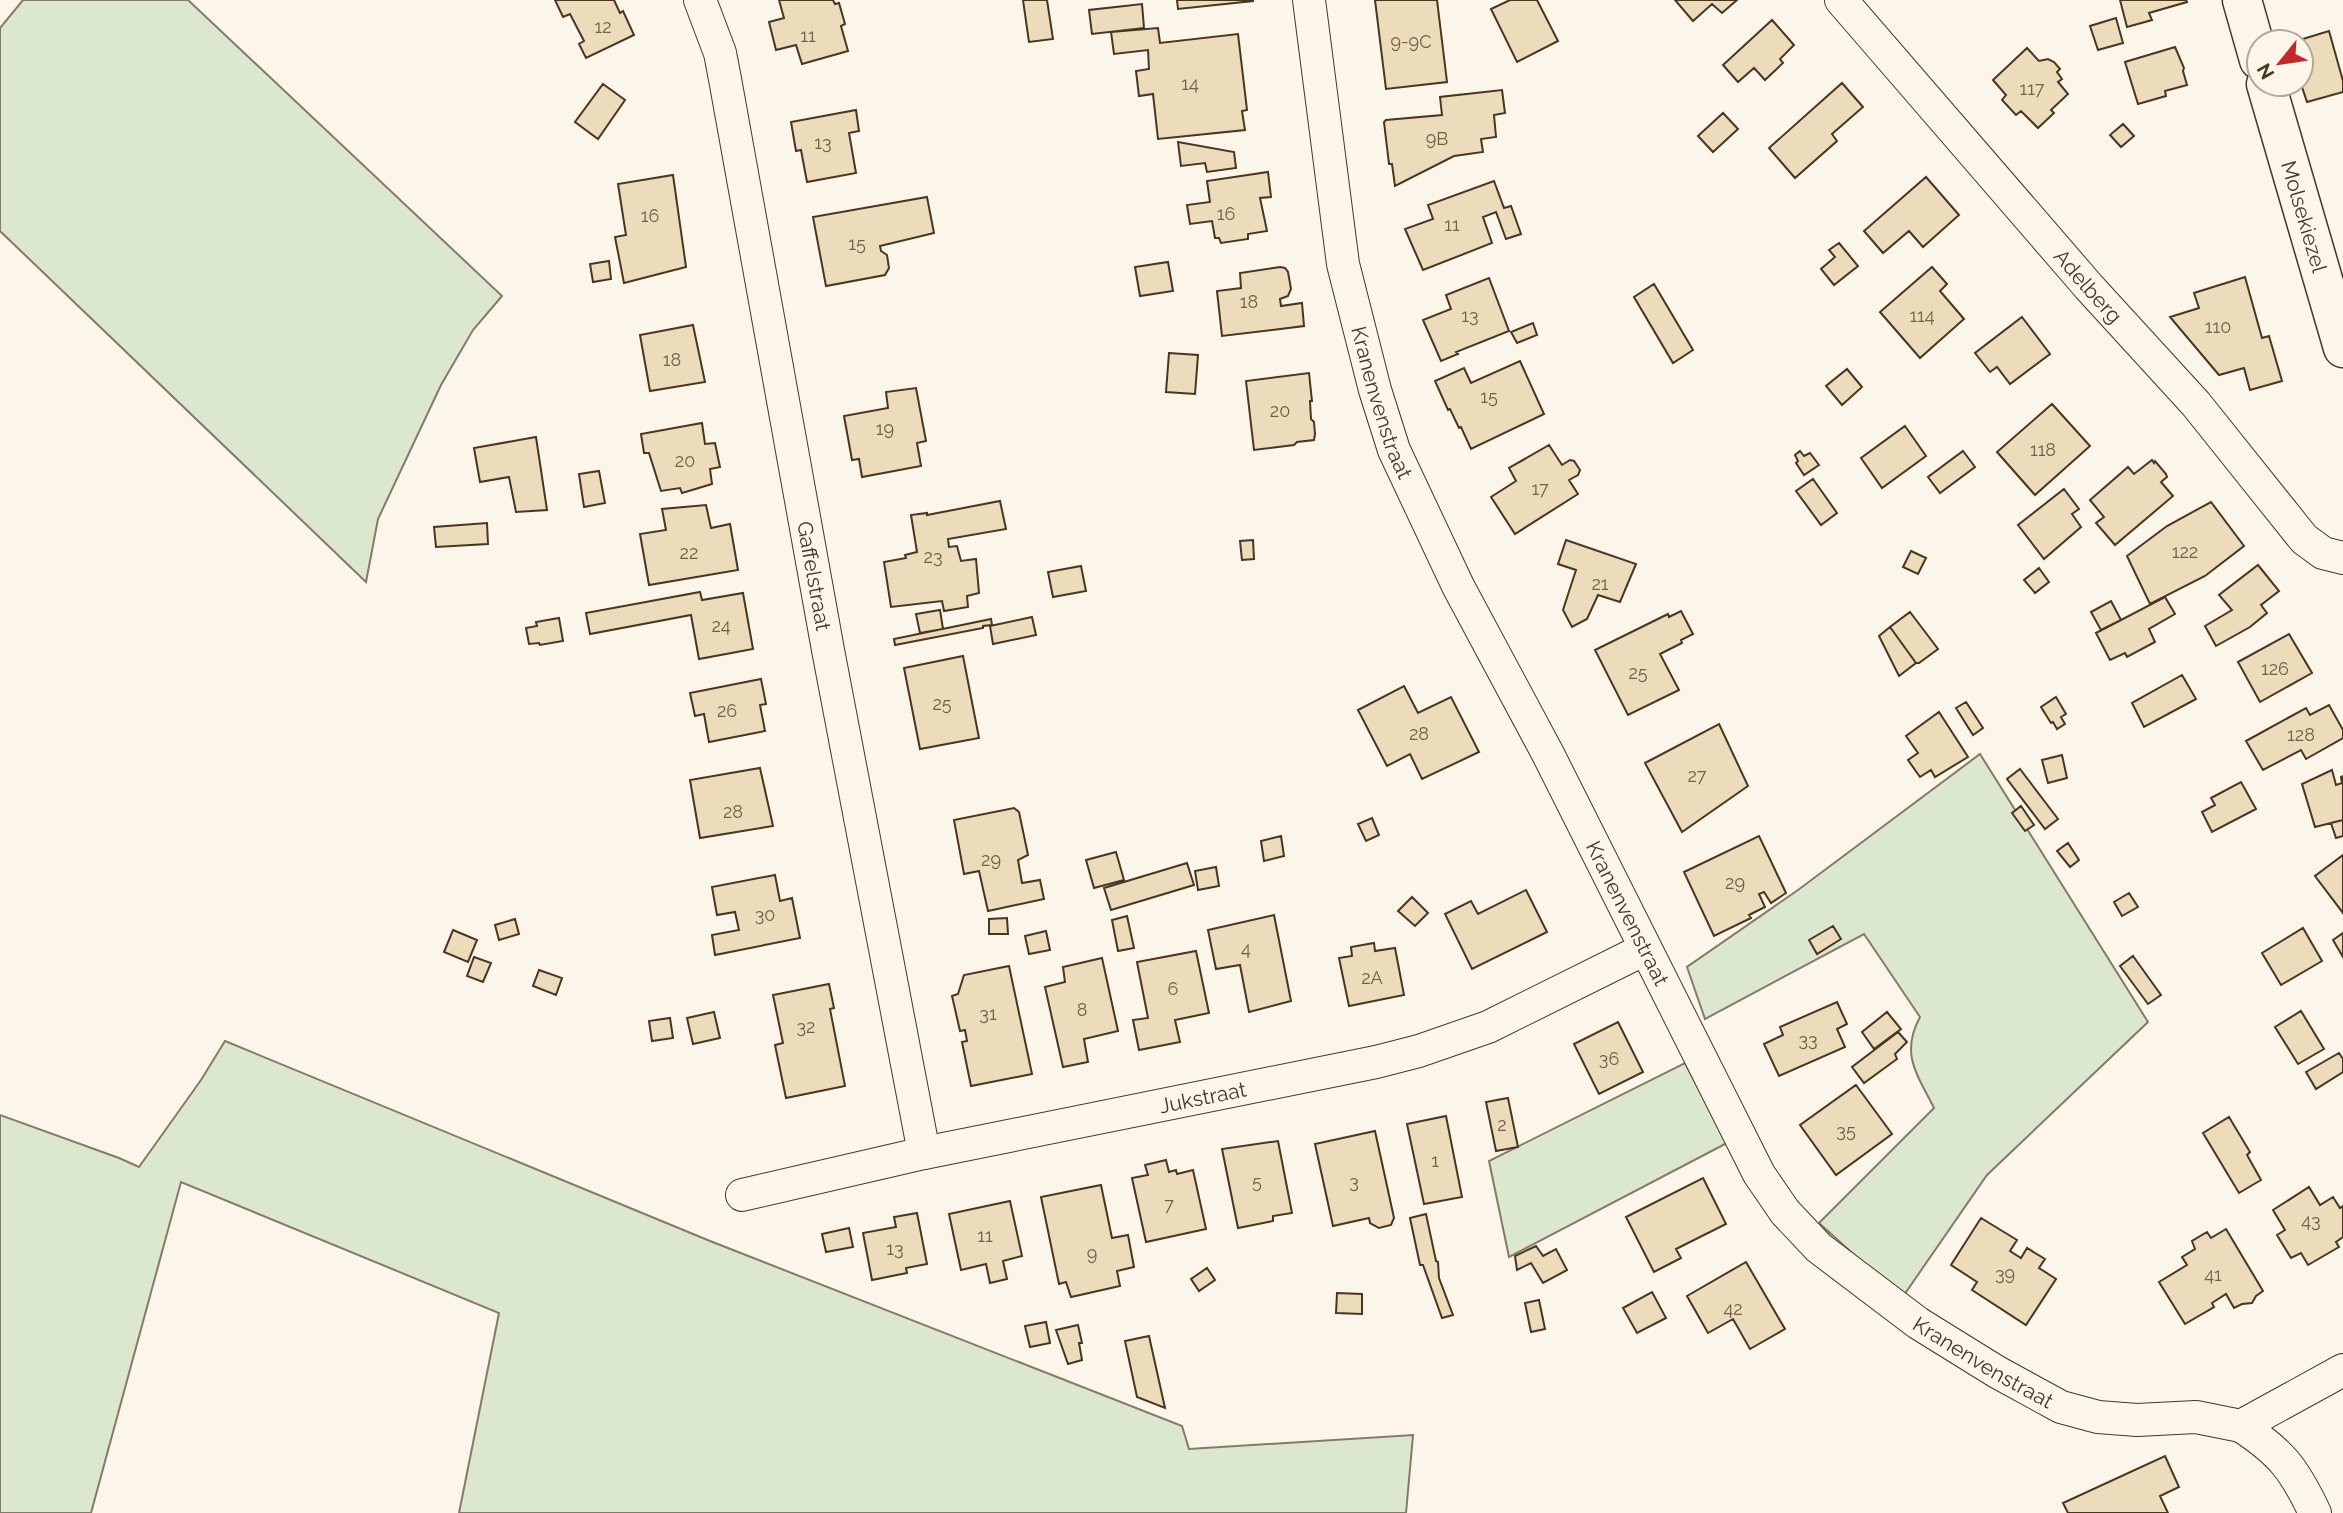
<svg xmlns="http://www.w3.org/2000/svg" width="2343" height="1513" viewBox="0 0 2343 1513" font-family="Raleway,sans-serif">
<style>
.green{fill:#dce7d0;stroke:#887966;stroke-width:2}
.building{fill:#ecdcbc;stroke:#4a3520;stroke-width:2}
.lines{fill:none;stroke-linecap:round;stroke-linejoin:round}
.minor-casing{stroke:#4a3520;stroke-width:34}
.secondary-casing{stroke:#4a3520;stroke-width:41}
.minor{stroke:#fbf6e9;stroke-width:32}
.secondary{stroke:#fbf6e9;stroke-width:38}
.labels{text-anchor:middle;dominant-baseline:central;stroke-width:5;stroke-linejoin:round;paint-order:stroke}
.number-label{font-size:18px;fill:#725f47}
.street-label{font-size:21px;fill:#4a3520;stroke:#fbf6e9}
</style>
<rect width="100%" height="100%" fill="#fbf6e9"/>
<path class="green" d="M 23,0 L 188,0 L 502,296 L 473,330 L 441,385 L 378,519 L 366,582 L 0,231 L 0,28 Z
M 1980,754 L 2148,1022 L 1987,1175 L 1904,1295 L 1871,1270 L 1819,1223 L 1934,1108 C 1917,1074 1900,1054 1920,1017 L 1864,934 L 1705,1019 L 1687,967 L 1798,890 Z
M 225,1041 L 710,1241 L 1182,1426 L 1189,1449 L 1413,1435 L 1406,1513 L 459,1513 L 499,1313 L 181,1182 L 91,1513 L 0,1513 L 0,1115 L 119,1158 L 139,1167 L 201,1080 Z
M 1685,1063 L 1727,1143 L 1509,1257 L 1489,1161 Z"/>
<path class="building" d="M 555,0 L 614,0 L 620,13 L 623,11 L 634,35 L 586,58 L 579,44 L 584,41 L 570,14 L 563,17 Z
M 779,0 L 833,0 L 835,4 L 839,3 L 845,24 L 841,26 L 848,51 L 802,64 L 796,45 L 776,50 L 769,22 L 784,18 Z
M 1023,0 L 1047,0 L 1053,39 L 1029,42 Z
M 1177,0 L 1253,0 L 1253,1 L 1178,9 Z
M 1375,0 L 1437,0 L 1447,82 L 1386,89 Z
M 1510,0 L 1537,0 L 1558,41 L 1517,62 L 1491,9 Z
M 1675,0 L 1737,0 L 1722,13 L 1712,4 L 1693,21 Z
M 2120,0 L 2186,0 L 2187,2 L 2149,13 L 2152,20 L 2127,27 Z
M 1142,4 L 1144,28 L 1092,34 L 1089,10 Z
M 2116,18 L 2123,43 L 2098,50 L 2090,26 Z
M 1772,20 L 1794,45 L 1780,59 L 1783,63 L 1765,80 L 1754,68 L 1738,82 L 1723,65 Z
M 1158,28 L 1160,43 L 1238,34 L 1247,110 L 1242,111 L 1245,130 L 1158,139 L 1153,94 L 1139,96 L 1136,71 L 1149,69 L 1148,50 L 1114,54 L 1111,32 Z
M 2329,31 L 2343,81 L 2343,92 L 2307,102 L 2301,84 L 2301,42 L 2293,42 Z
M 2175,47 L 2184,68 L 2183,71 L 2187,85 L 2165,91 L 2166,96 L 2138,104 L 2125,62 Z
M 2027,48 L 2039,61 L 2048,59 L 2054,62 L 2060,69 L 2057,72 L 2062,79 L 2058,82 L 2068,94 L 2051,110 L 2054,113 L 2038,128 L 2021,111 L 2016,115 L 2002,100 L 2006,95 L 1993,80 Z
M 1842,83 L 1863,107 L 1832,134 L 1837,141 L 1795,178 L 1769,148 Z
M 603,84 L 625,100 L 598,139 L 575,122 Z
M 1502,90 L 1505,113 L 1494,115 L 1496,137 L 1481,139 L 1483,152 L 1454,156 L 1395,186 L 1392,164 L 1389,164 L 1384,122 L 1386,120 L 1442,115 L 1440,97 Z
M 856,110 L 859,131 L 849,133 L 856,173 L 807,182 L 801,150 L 796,151 L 791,122 Z
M 1723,113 L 1738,129 L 1713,152 L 1698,136 Z
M 2123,124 L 2134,136 L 2121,147 L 2110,135 Z
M 1178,142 L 1234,152 L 1236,168 L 1207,172 L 1205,163 L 1181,166 Z
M 1268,172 L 1271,197 L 1260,198 L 1267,231 L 1248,234 L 1248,239 L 1221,243 L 1219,238 L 1215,238 L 1212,221 L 1190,224 L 1187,205 L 1210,202 L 1207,181 Z
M 673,175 L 686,267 L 624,283 L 615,237 L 626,235 L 618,184 Z
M 1926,177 L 1959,215 L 1923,247 L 1909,231 L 1883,253 L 1864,231 Z
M 1494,181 L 1504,208 L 1511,206 L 1521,234 L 1506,239 L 1496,212 L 1483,217 L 1492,243 L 1423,270 L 1405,229 L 1433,219 L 1428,205 Z
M 927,197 L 934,233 L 880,246 L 881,251 L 887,255 L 889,268 L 885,275 L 826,286 L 813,217 Z
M 1839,243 L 1858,266 L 1834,285 L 1821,269 L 1835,257 L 1829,250 Z
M 609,261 L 611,279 L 593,282 L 590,264 Z
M 1168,262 L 1173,291 L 1140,296 L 1135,267 Z
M 1280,267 L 1285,268 L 1288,272 L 1291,289 L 1288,296 L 1280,299 L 1281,306 L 1302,303 L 1304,326 L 1222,336 L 1217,291 L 1241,288 L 1240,273 Z
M 1932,267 L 1947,284 L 1940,291 L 1964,319 L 1920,358 L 1880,312 Z
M 2245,277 L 2262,338 L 2269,336 L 2282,381 L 2250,390 L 2244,368 L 2219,375 L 2170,317 L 2199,308 L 2194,293 Z
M 1489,278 L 1509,331 L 1456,352 L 1458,354 L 1441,361 L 1423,320 L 1451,309 L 1446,295 Z
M 1654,284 L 1693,350 L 1673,363 L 1634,297 Z
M 2022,317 L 2050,354 L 2010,384 L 1997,367 L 1990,372 L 1975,353 Z
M 1533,323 L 1537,335 L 1517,343 L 1511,332 Z
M 693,325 L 705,382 L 650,391 L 640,335 Z
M 1169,353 L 1198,355 L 1195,394 L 1166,392 Z
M 1520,361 L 1544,414 L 1471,449 L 1461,427 L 1459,428 L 1450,409 L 1448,410 L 1435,381 L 1464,368 L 1471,383 Z
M 1847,369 L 1862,387 L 1842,405 L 1826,386 Z
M 1309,373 L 1312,401 L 1310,401 L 1311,419 L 1314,422 L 1315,434 L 1314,440 L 1297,442 L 1294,445 L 1254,450 L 1246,381 Z
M 916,388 L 926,441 L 917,443 L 921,466 L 862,477 L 859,459 L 852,460 L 844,416 L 888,408 L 886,392 Z
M 2052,404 L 2090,446 L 2035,495 L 1997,452 Z
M 702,423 L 705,444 L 715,443 L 720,467 L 710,469 L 712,484 L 682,493 L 680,488 L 661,491 L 649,453 L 644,453 L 641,434 Z
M 1905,426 L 1926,456 L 1882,488 L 1861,458 Z
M 536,437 L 547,510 L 516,512 L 509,477 L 480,482 L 474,448 Z
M 1549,445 L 1562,465 L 1570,460 L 1574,461 L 1580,470 L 1578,475 L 1569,480 L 1578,494 L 1515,534 L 1491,497 L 1516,481 L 1509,468 Z
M 1800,451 L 1804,456 L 1810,453 L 1819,465 L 1804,475 L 1796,463 L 1798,461 L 1795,455 Z
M 1963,451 L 1975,467 L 1940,493 L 1928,477 Z
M 2152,460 L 2154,463 L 2155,461 L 2166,474 L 2167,477 L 2161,482 L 2173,496 L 2115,545 L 2096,523 L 2104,517 L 2090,500 L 2128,467 L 2134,474 Z
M 599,471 L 605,503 L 584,507 L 579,474 Z
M 1813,479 L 1837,513 L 1821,525 L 1796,491 Z
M 2064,489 L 2079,509 L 2072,514 L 2081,527 L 2044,559 L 2018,525 Z
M 1000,501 L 1006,529 L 948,539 L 949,547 L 957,546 L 961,561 L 976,559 L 979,593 L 967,596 L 968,607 L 944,611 L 942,601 L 891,607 L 884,562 L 906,558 L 905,555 L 917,552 L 911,515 L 927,513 L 927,515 Z
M 2211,502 L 2244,546 L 2205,576 L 2150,604 L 2127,556 L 2167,526 Z
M 706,505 L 711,528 L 730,524 L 738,570 L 649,585 L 640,534 L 666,530 L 662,509 Z
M 487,523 L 488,544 L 436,547 L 434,527 Z
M 1253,540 L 1254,559 L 1242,560 L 1240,541 Z
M 1566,540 L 1636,564 L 1620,602 L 1598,595 L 1587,619 L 1572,627 L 1563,610 L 1576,570 L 1558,564 Z
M 1911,551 L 1926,558 L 1918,574 L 1903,567 Z
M 2258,565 L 2279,591 L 2261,605 L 2267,613 L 2250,627 L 2216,646 L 2205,626 L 2232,610 L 2219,595 Z
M 1081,566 L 1086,591 L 1053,597 L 1048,572 Z
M 2039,568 L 2049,582 L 2035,593 L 2024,580 Z
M 700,592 L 702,600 L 743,593 L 753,649 L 699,659 L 691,615 L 590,634 L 586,613 Z
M 2165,597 L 2175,614 L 2149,629 L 2155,642 L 2127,657 L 2125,653 L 2110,660 L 2096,633 Z
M 2111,601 L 2121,620 L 2101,630 L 2091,612 Z
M 940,610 L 943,629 L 920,633 L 916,614 Z
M 1681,611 L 1693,634 L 1681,640 L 1682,643 L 1660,654 L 1679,690 L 1628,715 L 1595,650 L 1668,614 L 1669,617 Z
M 1910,612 L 1938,649 L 1919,663 L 1916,663 L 1890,627 Z
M 1032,617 L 1036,635 L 993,644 L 990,626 Z
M 559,618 L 563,641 L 540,645 L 539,643 L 529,644 L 526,628 L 537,626 L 536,622 Z
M 991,619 L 992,625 L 983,626 L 983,628 L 895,645 L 894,639 Z
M 1890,627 L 1916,663 L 1899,676 L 1879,636 Z
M 2289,634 L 2312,673 L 2260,702 L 2238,662 Z
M 963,656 L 979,738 L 920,749 L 904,668 Z
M 2182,675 L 2196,699 L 2144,727 L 2132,703 Z
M 761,679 L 766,704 L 760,705 L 765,731 L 709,742 L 704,714 L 695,716 L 690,693 Z
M 1404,686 L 1418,713 L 1451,697 L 1479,752 L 1422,779 L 1410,754 L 1387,766 L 1358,710 Z
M 2056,697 L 2066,714 L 2061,717 L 2065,724 L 2057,729 L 2053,722 L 2051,723 L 2041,707 Z
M 1966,702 L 1983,728 L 1973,735 L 1956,708 Z
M 2329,705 L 2343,730 L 2343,738 L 2306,759 L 2301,750 L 2263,770 L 2246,741 L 2306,708 L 2310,715 Z
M 1939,712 L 1968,757 L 1935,777 L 1931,770 L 1920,777 L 1908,760 L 1918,753 L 1906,736 Z
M 1719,724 L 1748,786 L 1682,832 L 1645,763 Z
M 2062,755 L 2067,778 L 2048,783 L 2042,760 Z
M 760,768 L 773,826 L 700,838 L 690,780 Z
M 2020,769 L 2058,819 L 2045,829 L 2007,779 Z
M 2332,770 L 2336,785 L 2342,783 L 2341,777 L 2343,776 L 2343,820 L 2315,827 L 2302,784 Z
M 2241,782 L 2256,809 L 2212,832 L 2202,812 L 2215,805 L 2211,798 Z
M 2021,806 L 2034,825 L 2025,831 L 2012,813 Z
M 1014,808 L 1019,812 L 1028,855 L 1018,860 L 1022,883 L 1040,880 L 1044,899 L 988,911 L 979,871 L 964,874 L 954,820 Z
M 1372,818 L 1379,835 L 1366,841 L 1358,824 Z
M 2343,820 L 2343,836 L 2336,838 L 2331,823 Z
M 1281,836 L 1284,856 L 1264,861 L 1261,841 Z
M 1759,836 L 1786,893 L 1771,903 L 1764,892 L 1759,894 L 1765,907 L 1749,915 L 1751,918 L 1714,936 L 1684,872 Z
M 2068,843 L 2079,860 L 2070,867 L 2057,851 Z
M 1116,852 L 1124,880 L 1094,888 L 1086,860 Z
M 2343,855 L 2343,913 L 2315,876 Z
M 1187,863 L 1194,885 L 1111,910 L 1104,888 Z
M 1216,867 L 1219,886 L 1198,890 L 1195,871 Z
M 775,875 L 780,901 L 792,898 L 800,938 L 715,955 L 712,935 L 739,930 L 735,912 L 717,915 L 712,887 Z
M 1526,890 L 1547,932 L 1472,969 L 1445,914 L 1471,901 L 1478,914 Z
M 2129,893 L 2138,907 L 2122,916 L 2114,902 Z
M 1412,897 L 1428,913 L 1415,926 L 1398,911 Z
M 1274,915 L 1291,1001 L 1249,1012 L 1240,965 L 1216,969 L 1208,930 Z
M 1127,916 L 1134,948 L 1118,951 L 1112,920 Z
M 1007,918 L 1008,934 L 989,934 L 989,919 Z
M 515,919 L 519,934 L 499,940 L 495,925 Z
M 1833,926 L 1841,939 L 1817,954 L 1809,940 Z
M 2303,928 L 2322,961 L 2281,985 L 2262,953 Z
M 453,930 L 477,940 L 468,962 L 444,952 Z
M 1046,931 L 1050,950 L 1029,954 L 1025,936 Z
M 2343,933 L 2343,957 L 2333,940 Z
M 1374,943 L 1375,951 L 1395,948 L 1404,995 L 1349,1006 L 1339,958 L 1352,956 L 1351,947 Z
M 1196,951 L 1209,1013 L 1175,1020 L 1180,1042 L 1139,1050 L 1133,1020 L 1148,1018 L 1137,962 Z
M 2133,956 L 2161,995 L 2148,1004 L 2120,966 Z
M 474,957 L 491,963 L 483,982 L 467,976 Z
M 1102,958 L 1118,1031 L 1084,1039 L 1088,1062 L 1063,1067 L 1045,987 L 1065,982 L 1063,967 Z
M 1009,966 L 1032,1074 L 971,1086 L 962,1042 L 967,1041 L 965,1030 L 960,1031 L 952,996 L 958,994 L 964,975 Z
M 539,970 L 562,978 L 556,995 L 533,986 Z
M 829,984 L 834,1008 L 830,1009 L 845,1086 L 786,1098 L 775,1045 L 783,1043 L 773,995 Z
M 1837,1002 L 1847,1024 L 1837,1029 L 1845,1047 L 1779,1076 L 1764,1044 L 1783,1035 L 1780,1027 Z
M 2301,1011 L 2324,1049 L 2298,1064 L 2275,1027 Z
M 714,1012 L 720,1038 L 693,1044 L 687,1018 Z
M 1887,1012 L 1901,1029 L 1874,1049 L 1862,1032 Z
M 670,1018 L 673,1038 L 652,1041 L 649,1021 Z
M 1618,1022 L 1643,1072 L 1599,1094 L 1574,1044 Z
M 1898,1032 L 1907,1042 L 1895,1054 L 1897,1059 L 1864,1083 L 1852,1067 Z
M 2339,1053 L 2343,1059 L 2343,1072 L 2316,1089 L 2306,1072 Z
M 1856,1085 L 1892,1134 L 1836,1175 L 1800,1125 Z
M 1508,1098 L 1518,1147 L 1496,1151 L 1486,1102 Z
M 1446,1116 L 1462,1197 L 1424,1204 L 1407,1124 Z
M 2229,1117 L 2250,1152 L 2247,1155 L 2261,1180 L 2239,1193 L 2203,1133 Z
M 1375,1131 L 1394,1218 L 1391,1225 L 1379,1228 L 1370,1223 L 1369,1218 L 1333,1226 L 1315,1144 Z
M 1278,1141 L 1292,1213 L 1273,1216 L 1273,1221 L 1238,1228 L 1222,1149 Z
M 1166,1160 L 1169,1172 L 1176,1170 L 1177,1174 L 1193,1170 L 1206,1229 L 1146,1242 L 1132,1178 L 1148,1175 L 1145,1165 Z
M 1703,1178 L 1726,1224 L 1676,1249 L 1681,1258 L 1654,1272 L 1626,1217 Z
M 1101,1185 L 1112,1238 L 1128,1235 L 1134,1267 L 1117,1271 L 1120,1286 L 1071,1297 L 1066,1282 L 1059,1284 L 1041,1197 Z
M 2309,1187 L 2320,1205 L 2333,1197 L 2340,1208 L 2343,1206 L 2343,1237 L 2336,1242 L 2339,1247 L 2308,1265 L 2301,1253 L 2291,1258 L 2277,1235 L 2285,1230 L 2273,1210 Z
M 1010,1201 L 1022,1256 L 1003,1261 L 1007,1279 L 990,1283 L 986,1264 L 961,1270 L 949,1214 Z
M 917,1213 L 927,1264 L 906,1268 L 907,1273 L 872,1280 L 863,1233 L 896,1227 L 894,1217 Z
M 1426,1214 L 1436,1261 L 1438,1262 L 1439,1278 L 1453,1315 L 1442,1318 L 1423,1265 L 1420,1265 L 1410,1218 Z
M 1981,1218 L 2017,1240 L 2010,1251 L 2021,1258 L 2027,1248 L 2045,1259 L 2039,1268 L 2056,1279 L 2026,1325 L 1972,1290 L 1977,1282 L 1951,1265 Z
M 849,1228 L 853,1247 L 826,1252 L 822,1234 Z
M 2226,1229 L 2263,1291 L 2256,1296 L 2252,1303 L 2242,1304 L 2234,1308 L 2226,1294 L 2212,1303 L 2214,1307 L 2185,1324 L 2159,1282 L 2187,1265 L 2182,1257 L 2195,1249 L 2192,1241 L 2207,1232 L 2211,1238 Z
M 1536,1246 L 1543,1256 L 1556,1249 L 1567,1270 L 1543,1283 L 1531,1263 L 1517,1270 L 1515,1256 Z
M 1746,1262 L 1785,1329 L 1750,1349 L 1733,1319 L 1708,1333 L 1687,1296 Z
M 1207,1268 L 1215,1280 L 1199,1291 L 1191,1279 Z
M 1652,1292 L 1666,1318 L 1637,1333 L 1623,1308 Z
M 1337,1293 L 1362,1294 L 1362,1314 L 1336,1313 Z
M 1539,1300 L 1545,1329 L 1531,1332 L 1525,1303 Z
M 1046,1322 L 1050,1343 L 1030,1347 L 1025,1326 Z
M 1078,1325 L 1082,1343 L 1079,1343 L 1082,1360 L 1068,1364 L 1056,1330 Z
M 1149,1336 L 1165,1408 L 1137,1397 L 1125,1341 Z
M 2165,1456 L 2179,1487 L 2160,1496 L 2168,1513 L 2068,1513 L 2063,1503 Z"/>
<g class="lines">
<g class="minor-casing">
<g id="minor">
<path id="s1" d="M 700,0 L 720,53 L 725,79 L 828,650 L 924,1153"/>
<path id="s2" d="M 1309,0 L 1343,264 L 1375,390 L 1394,450 L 1458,586 L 1548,754 L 1759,1174 L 1785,1212 L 1819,1248 L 1918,1323 L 1997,1372 L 2061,1407 L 2098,1417 L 2137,1420 L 2196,1417 L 2241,1426 L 2343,1370"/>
<path id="s3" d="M 1841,0 L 2089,287 L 2196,404 L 2304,539 L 2323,553 L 2343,558"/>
<path id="s4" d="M 742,1195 L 924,1153 L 1376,1062 L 1419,1051 L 1488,1027 L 1645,949"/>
<path d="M 2241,1426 C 2282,1453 2294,1469 2315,1513"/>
</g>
</g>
<g class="secondary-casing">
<g id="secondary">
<path d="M 2242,0 L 2259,60"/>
<path id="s5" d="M 2266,84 L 2343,348"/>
</g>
</g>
<use href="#minor" class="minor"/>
<use href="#secondary" class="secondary"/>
</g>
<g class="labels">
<g class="number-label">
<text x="603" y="26">12</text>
<text x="808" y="35">11</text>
<text x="1411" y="41">9-9C</text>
<text x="1190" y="83">14</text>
<text x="2032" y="88">117</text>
<text x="1437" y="138">9B</text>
<text x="823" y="142">13</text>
<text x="1226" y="213">16</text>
<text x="650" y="215">16</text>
<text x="1452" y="224">11</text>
<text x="857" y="243">15</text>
<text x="1249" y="301">18</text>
<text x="1470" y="315">13</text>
<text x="1922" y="315">114</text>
<text x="2218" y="326">110</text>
<text x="672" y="359">18</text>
<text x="1489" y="396">15</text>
<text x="1280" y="410">20</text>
<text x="885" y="428">19</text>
<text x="2043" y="449">118</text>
<text x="685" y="460">20</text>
<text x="1540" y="488">17</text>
<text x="2185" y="551">122</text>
<text x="689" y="552">22</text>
<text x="933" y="556">23</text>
<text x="1600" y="583">21</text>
<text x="721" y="625">24</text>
<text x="2275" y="668">126</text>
<text x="1638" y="672">25</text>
<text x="942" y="703">25</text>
<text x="727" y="710">26</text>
<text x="1419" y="733">28</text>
<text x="2301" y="734">128</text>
<text x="1697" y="775">27</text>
<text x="733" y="811">28</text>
<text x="991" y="859">29</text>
<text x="1735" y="882">29</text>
<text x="765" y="914">30</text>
<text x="1246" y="948">4</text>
<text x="1372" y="977">2A</text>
<text x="1173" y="988">6</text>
<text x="1082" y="1009">8</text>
<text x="988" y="1013">31</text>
<text x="806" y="1026">32</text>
<text x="1808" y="1039">33</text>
<text x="1609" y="1058">36</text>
<text x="1502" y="1124">2</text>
<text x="1846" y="1130">35</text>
<text x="1435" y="1160">1</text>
<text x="1257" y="1181">5</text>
<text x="1354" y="1181">3</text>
<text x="1169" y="1204">7</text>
<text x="2311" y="1220">43</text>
<text x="985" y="1235">11</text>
<text x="895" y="1248">13</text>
<text x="1092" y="1253">9</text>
<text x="2005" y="1273">39</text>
<text x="2213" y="1274">41</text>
<text x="1733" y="1308">42</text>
</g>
<g class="street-label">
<text stroke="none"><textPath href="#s5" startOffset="138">Molsekiezel</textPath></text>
<text stroke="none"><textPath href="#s3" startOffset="378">Adelberg</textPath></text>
<text stroke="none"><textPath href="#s2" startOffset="410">Kranenvenstraat</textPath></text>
<text stroke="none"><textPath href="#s1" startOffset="588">Gaffelstraat</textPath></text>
<text stroke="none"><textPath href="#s2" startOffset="978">Kranenvenstraat</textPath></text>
<text stroke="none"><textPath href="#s4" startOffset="471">Jukstraat</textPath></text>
<text stroke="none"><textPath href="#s2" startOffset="1566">Kranenvenstraat</textPath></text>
</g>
</g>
<g transform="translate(2280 63) rotate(240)"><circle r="33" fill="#fbf6e9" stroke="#b4a999" stroke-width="2"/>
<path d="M0-5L12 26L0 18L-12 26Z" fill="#c62828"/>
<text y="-10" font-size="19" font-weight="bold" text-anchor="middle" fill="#4a3520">N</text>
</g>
</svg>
